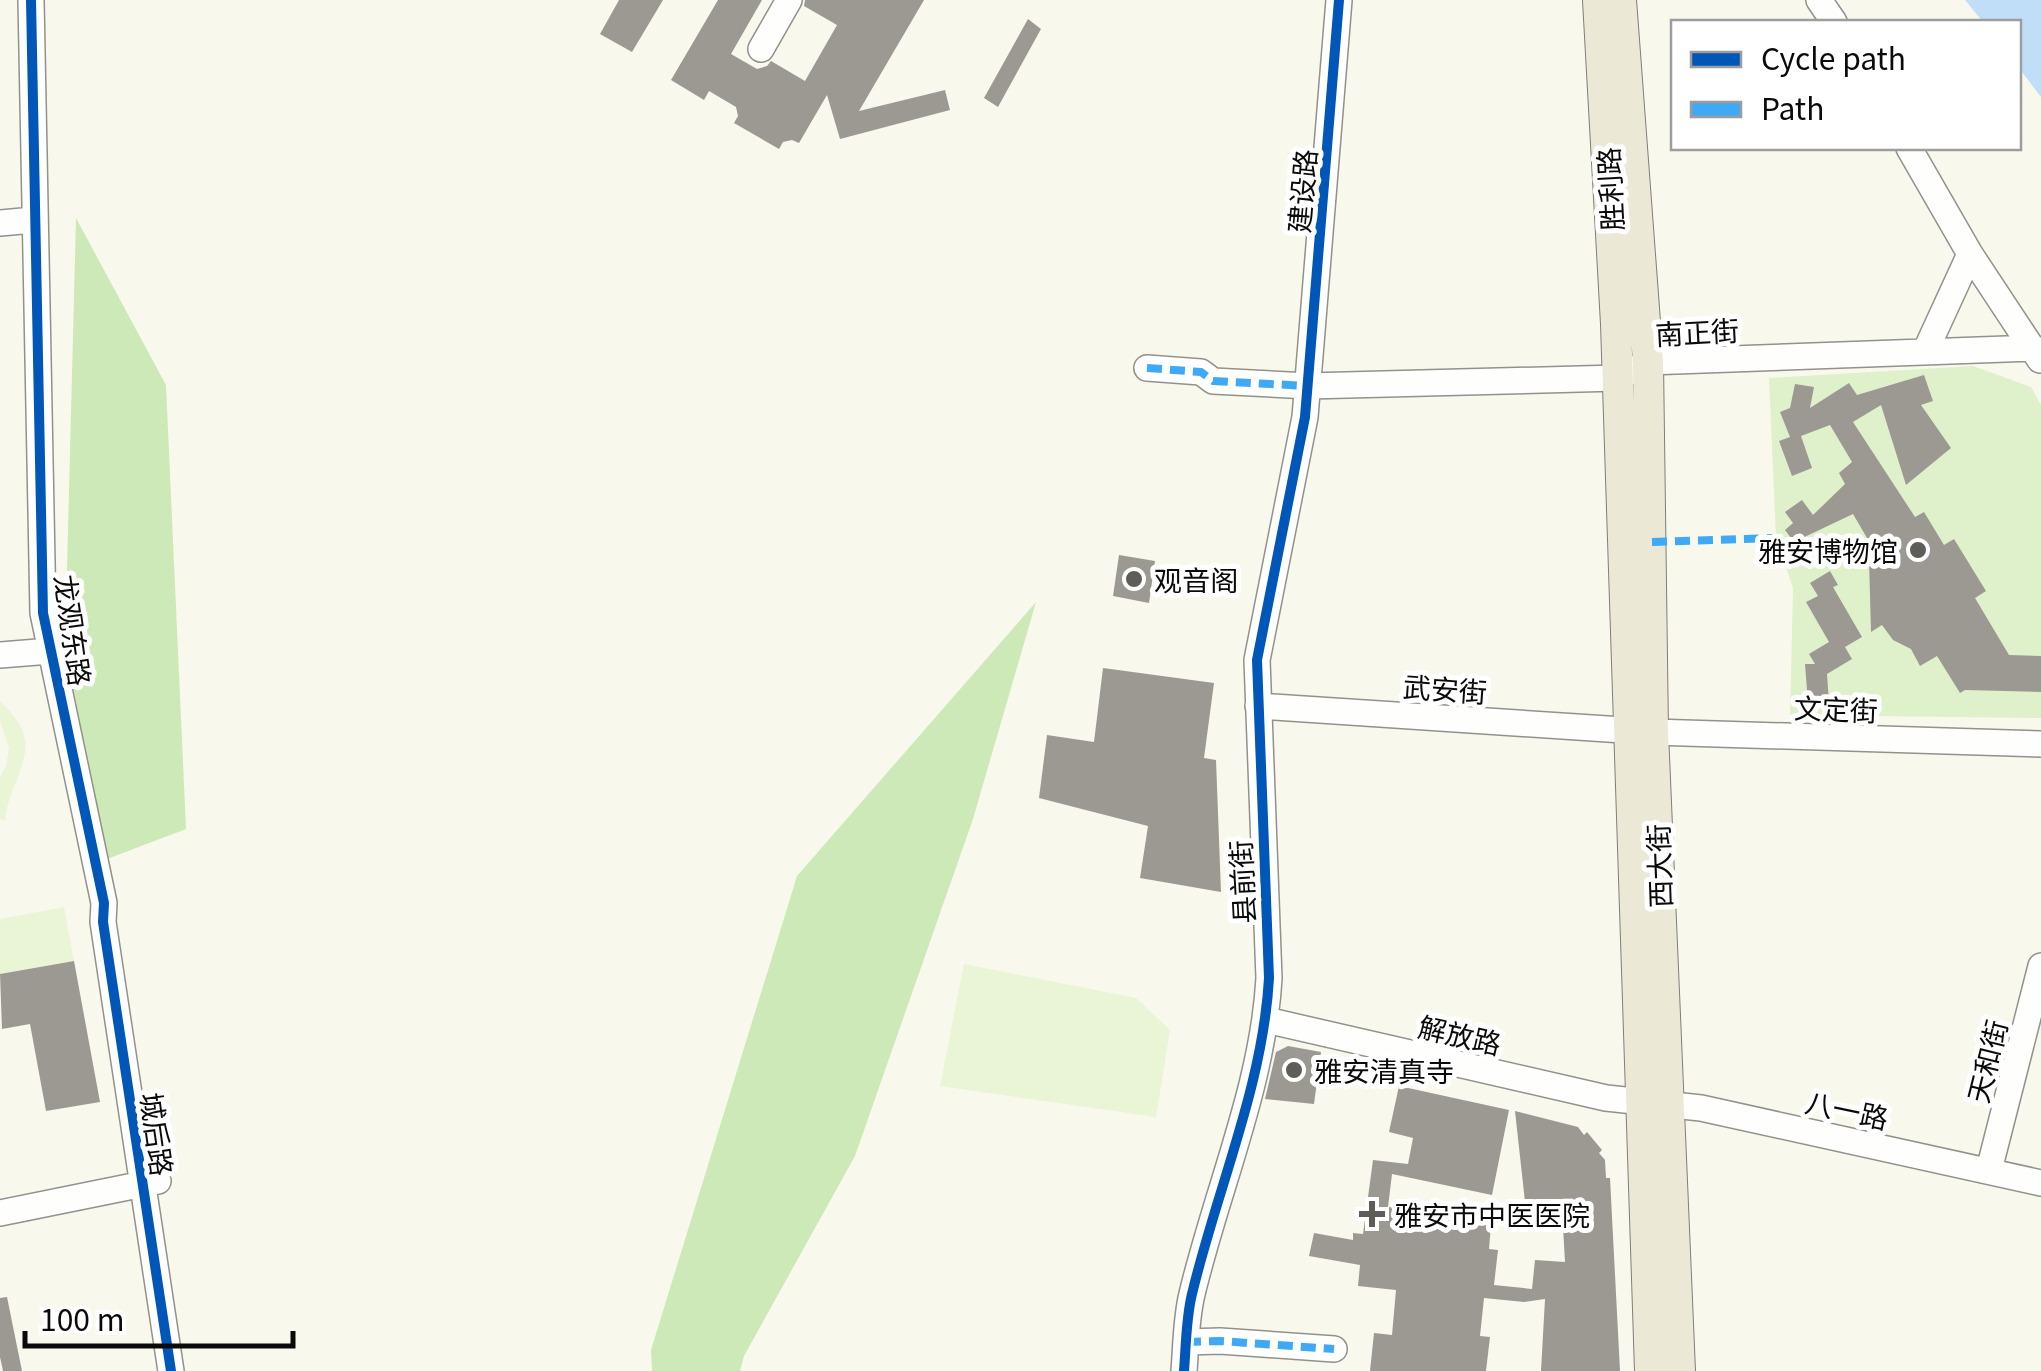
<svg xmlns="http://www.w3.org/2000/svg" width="2041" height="1371" viewBox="0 0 2041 1371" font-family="Georgia,'Noto Sans SC',serif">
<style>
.green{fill:#def1cb}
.forest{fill:#cde9b8}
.pitch{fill:#e9f5d5}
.water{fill:#c0def7}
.building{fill:#9c9993}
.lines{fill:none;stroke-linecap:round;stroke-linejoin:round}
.minor-casing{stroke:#92918c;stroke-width:28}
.major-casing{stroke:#7f7e7a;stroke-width:32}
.minor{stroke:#fefefc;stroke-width:25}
.major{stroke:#ebe9d6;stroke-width:30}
.quiet{stroke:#3fa9f5;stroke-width:8;stroke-dasharray:15 8;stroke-linecap:butt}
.cycleway-casing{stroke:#fff;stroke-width:16}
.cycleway{stroke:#0057b8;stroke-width:10}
.poi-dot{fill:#5e5d59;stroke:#fff;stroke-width:4}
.labels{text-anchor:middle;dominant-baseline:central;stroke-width:10;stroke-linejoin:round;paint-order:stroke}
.street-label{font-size:28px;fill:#0a0a0a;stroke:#fff}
.poi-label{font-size:28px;fill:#0a0a0a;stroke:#fff;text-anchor:start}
</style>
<rect width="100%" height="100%" fill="#f9f8ed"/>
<path class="green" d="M 1973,366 L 2031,387 L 2041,405 L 2041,718 L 1790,715 L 1793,588 L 1776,538 L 1769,378 Z"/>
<path class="forest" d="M 76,218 L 166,385 L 186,829 L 107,859 L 65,647 Z
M 1036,602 L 973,819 L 855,1156 L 744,1356 L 740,1371 L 652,1371 L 651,1350 L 797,876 Z"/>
<path class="pitch" d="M 0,701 C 51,748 10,772 5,820 L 0,819 L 0,777 L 6,766 L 9,748 L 0,722 Z
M 64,907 L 74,961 L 0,974 L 0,919 Z
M 964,964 L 1136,998 L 1170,1030 L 1156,1117 L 940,1086 Z"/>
<path class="water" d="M 1965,0 L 2041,0 L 2041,97 L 2019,68 L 2018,22 L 1983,22 Z"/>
<path class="building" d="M 619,0 L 663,0 L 632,52 L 600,34 Z
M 718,0 L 762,0 L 731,54 L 757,69 L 767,66 L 771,61 L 805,81 L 837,25 L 804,6 L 805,0 L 924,0 L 859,111 L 945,90 L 950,110 L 840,139 L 827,95 L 799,143 L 792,140 L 783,142 L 779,149 L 734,123 L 738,116 L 736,107 L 709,91 L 704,100 L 671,80 Z
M 1028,19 L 1041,29 L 998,107 L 984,98 Z
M 1924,375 L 1933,401 L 1921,405 L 1951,448 L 1906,485 L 1881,405 L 1853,422 L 1915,517 L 1924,512 L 1944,545 L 1954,539 L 1986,591 L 1975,598 L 2009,655 L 2041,656 L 2041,692 L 1965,690 L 1960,693 L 1937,656 L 1920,666 L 1911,649 L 1893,640 L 1882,625 L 1871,632 L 1869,560 L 1877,555 L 1853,514 L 1794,542 L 1785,530 L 1793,523 L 1785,512 L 1802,500 L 1813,515 L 1845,484 L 1839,473 L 1852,462 L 1830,425 L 1801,436 L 1812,468 L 1792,476 L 1779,441 L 1790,437 L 1780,412 L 1790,408 L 1795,384 L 1814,387 L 1810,408 L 1849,383 L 1857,395 Z
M 1119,555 L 1155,561 L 1149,603 L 1113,596 Z
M 1830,571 L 1838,585 L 1833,587 L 1862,637 L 1845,647 L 1852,659 L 1827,674 L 1829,702 L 1808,703 L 1805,664 L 1815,664 L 1809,654 L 1829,642 L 1806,602 L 1818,596 L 1810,583 Z
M 1103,668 L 1214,683 L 1204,758 L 1216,760 L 1221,892 L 1140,878 L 1148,826 L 1039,798 L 1047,735 L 1094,742 Z
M 74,961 L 100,1102 L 46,1111 L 30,1024 L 2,1029 L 0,974 Z
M 1288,1046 L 1321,1052 L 1314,1104 L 1265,1099 L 1276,1052 Z
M 1399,1086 L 1509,1110 L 1492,1195 L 1392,1174 L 1388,1207 L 1437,1212 L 1436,1219 L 1491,1225 L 1489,1249 L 1498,1250 L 1494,1285 L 1532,1289 L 1535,1260 L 1565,1262 L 1563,1227 L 1534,1230 L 1538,1205 L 1525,1202 L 1515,1111 L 1578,1127 L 1584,1135 L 1587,1132 L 1602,1150 L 1599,1153 L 1605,1160 L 1606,1178 L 1610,1178 L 1620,1371 L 1541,1371 L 1545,1299 L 1524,1302 L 1484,1298 L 1480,1336 L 1490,1337 L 1486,1371 L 1370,1371 L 1374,1333 L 1392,1335 L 1396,1290 L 1358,1286 L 1360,1265 L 1309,1256 L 1314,1233 L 1353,1240 L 1353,1233 L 1363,1234 L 1373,1160 L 1408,1164 L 1413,1138 L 1389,1132 Z
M 7,1297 L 22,1371 L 3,1371 L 0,1357 L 0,1298 Z"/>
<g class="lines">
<g class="minor-casing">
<path id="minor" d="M 31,0 L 43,613 L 104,903 L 103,922 L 171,1371
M 1819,0 L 1834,22
M 761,49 L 789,0
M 1909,148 L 1970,254 L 2040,360
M 0,223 L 33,220
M 1925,352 L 1970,254
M 1147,368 L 1201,372 L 1213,381 L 1308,386 L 1618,378 L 1648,362 L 2034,348
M 0,655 L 50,651
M 1258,706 L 1653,732 L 2041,744
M 1266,1020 L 1606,1098 L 1701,1108 L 2041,1183
M 1989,1170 L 2041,966
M 0,1213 L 158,1181
M 1186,1342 L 1220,1341 L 1334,1349
M 1184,1371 C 1186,1346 1186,1318 1192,1294 C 1217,1189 1263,1086 1269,978 L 1257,660 L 1305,417 L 1339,0"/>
</g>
<g class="major-casing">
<path id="major" d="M 1598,0 L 1616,324 L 1650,1371
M 1621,0 L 1648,362 L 1653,732 L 1680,1371"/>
</g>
<use href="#minor" class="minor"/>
<use href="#major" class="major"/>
<path class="quiet" d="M 1147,368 L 1201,372 L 1213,381 L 1308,386
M 1652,542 L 1776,538
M 1186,1342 L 1220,1341 L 1334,1349"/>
<g class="cycleway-casing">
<path id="cycleway" d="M 31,0 L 43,613 L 104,903 L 103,922 L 171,1371
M 1184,1371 C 1186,1346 1186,1318 1192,1294 C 1217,1189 1263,1086 1269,978 L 1257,660 L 1305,417 L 1339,0"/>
</g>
<use href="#cycleway" class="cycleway"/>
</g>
<g class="poi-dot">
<circle cx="1918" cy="550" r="10"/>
<circle cx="1134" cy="579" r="10"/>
<circle cx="1294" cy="1070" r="10"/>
<path d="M1367 1199h10v10h10v10h-10v10h-10v-10h-10v-10h10z"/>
</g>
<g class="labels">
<g class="street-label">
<text transform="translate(1609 189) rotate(-93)">胜利路</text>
<text transform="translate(1301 191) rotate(-85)">建设路</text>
<text transform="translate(1697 331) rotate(-3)">南正街</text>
<text transform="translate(74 630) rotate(82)">龙观东路</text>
<text transform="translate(1445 688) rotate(4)">武安街</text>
<text transform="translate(1836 708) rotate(2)">文定街</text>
<text transform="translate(1658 866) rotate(-92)">西大街</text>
<text transform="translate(1241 882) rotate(-93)">县前街</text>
<text transform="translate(1460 1034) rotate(13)">解放路</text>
<text transform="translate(1986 1061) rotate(-76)">天和街</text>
<text transform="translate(1847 1109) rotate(12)">八一路</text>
<text transform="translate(158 1134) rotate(82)">城后路</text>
</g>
<g class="poi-label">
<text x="1898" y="550" text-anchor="end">雅安博物馆</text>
<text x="1154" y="579">观音阁</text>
<text x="1314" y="1070">雅安清真寺</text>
<text x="1394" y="1214">雅安市中医医院</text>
</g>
</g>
<rect x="1671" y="20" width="350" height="130" fill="#ffffff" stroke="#9d9d9d" stroke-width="2.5"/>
<rect x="1691" y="52" width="50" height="15" fill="#0057b8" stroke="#9d9d9d" stroke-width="2.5"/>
<text x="1761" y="70" font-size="30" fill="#0a0a0a">Cycle path</text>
<rect x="1691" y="102" width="50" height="15" fill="#3fa9f5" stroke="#9d9d9d" stroke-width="2.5"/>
<text x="1761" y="120" font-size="30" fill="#0a0a0a">Path</text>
<path d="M25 1331v15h268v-15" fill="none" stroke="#0a0a0a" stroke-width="5"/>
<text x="40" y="1331" font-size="30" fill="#0a0a0a" stroke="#ffffff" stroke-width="8" paint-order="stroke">100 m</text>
</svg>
